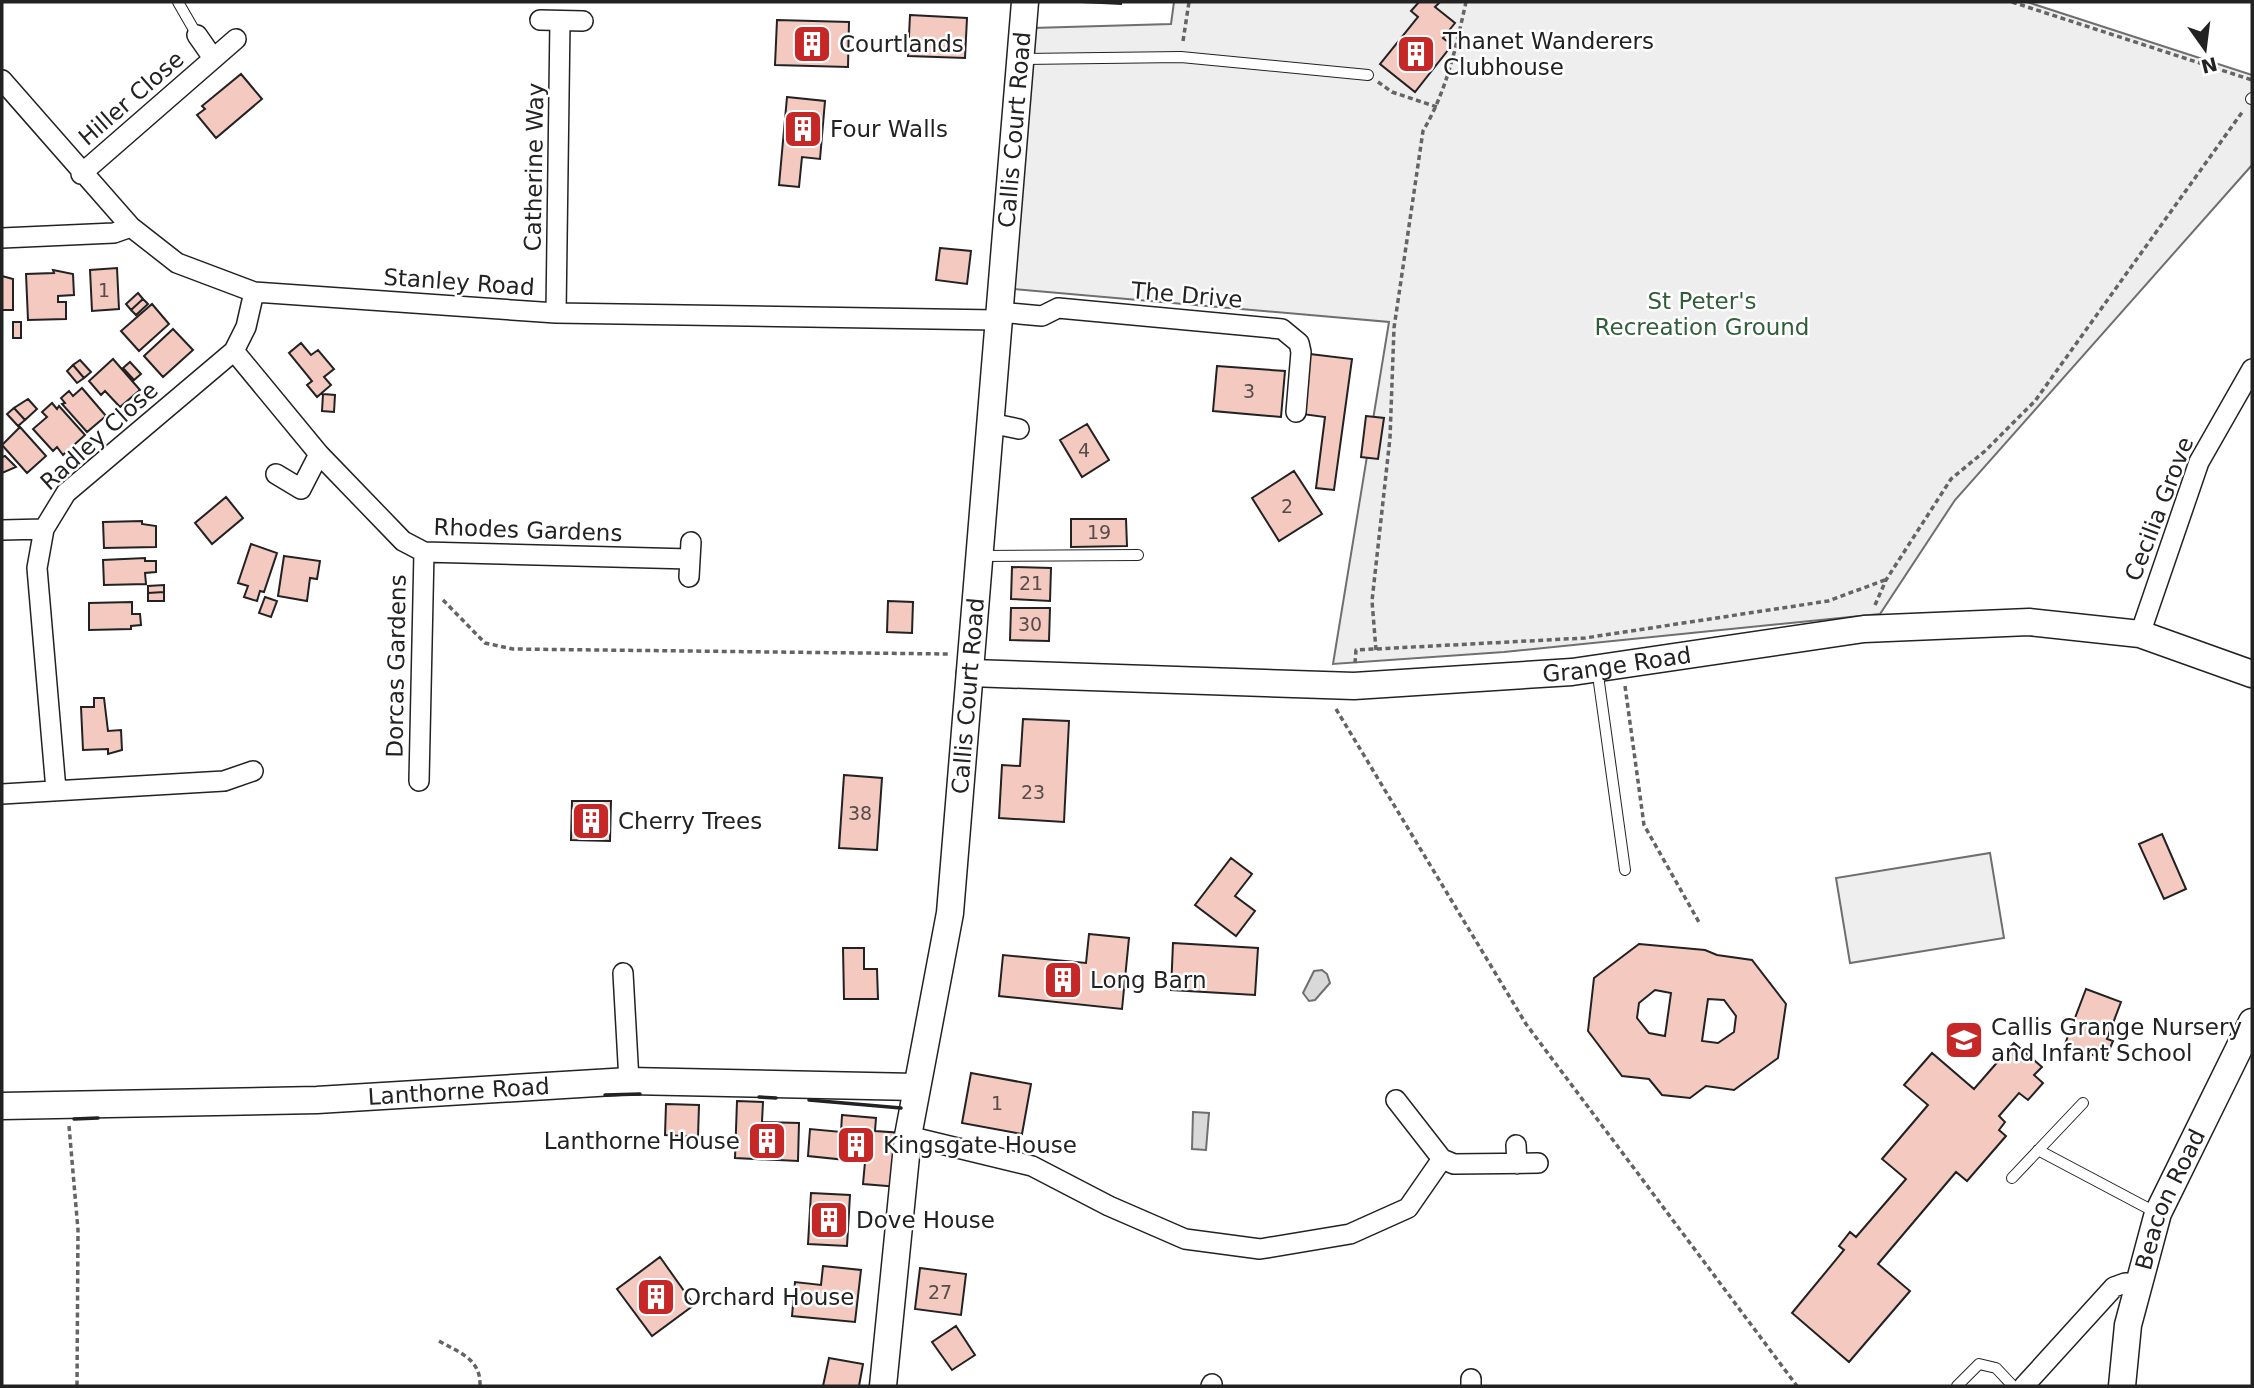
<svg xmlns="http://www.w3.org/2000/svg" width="2254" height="1388" viewBox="0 0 2254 1388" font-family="'DejaVu Sans',sans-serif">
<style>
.green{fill:#eee;stroke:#6f6f6f;stroke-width:2}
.water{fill:#d9d9d9;stroke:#6f6f6f;stroke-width:2}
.building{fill:#f3c9c0;stroke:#222;stroke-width:2;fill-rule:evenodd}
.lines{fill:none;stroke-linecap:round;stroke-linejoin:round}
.lane-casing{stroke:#222;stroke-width:12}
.street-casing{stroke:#222;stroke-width:22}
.secondary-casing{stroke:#222;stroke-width:29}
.path{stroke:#646464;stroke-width:3.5;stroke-dasharray:5 3.5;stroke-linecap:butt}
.lane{stroke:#fff;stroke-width:10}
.street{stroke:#fff;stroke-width:19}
.secondary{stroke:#fff;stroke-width:26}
.wall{stroke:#222;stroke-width:3.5}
.labels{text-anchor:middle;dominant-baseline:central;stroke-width:5;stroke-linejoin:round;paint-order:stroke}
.number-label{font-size:19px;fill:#564c4a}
.poi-label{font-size:23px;fill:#222;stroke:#fff;text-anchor:start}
.street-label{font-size:23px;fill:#222;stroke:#fff}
.park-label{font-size:23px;fill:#2f5e38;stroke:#fff}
</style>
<rect width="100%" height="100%" fill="#fff"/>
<path class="green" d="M 1174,2 L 2027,2 L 2252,75 L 2252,165 L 1955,500 L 1880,614 L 1504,652 L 1333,664 L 1389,322 L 1014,289 L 1032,28 L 1171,24 Z
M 1990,853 L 2004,938 L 1850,963 L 1836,878 Z"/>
<path class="water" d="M 1322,970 L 1327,974 L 1330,983 L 1315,1000 L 1309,1001 L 1303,993 L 1314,971 Z
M 1193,1112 L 1209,1113 L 1206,1150 L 1192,1149 Z"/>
<path class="building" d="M 1081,2 L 1121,2 L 1121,4 Z
M 1419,2 L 1440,2 L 1435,7 L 1455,23 L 1443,38 L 1452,45 L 1415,92 L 1380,64 L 1418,17 L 1411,11 Z
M 910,15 L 967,18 L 965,58 L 908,56 Z
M 777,20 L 849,22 L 848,67 L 775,65 Z
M 241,74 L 262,99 L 216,138 L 197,115 L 205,109 L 202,106 Z
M 787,97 L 825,101 L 820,159 L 802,157 L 799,187 L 779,185 Z
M 940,248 L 971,251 L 967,284 L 936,280 Z
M 117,268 L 119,309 L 92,311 L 90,270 Z
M 53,270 L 73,274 L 74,295 L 58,296 L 58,302 L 66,302 L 66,319 L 28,320 L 26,274 L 54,273 Z
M 2,276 L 13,279 L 13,310 L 2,310 Z
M 138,293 L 143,299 L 131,310 L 126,304 Z
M 143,299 L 148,304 L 136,315 L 131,310 Z
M 152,304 L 169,324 L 139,351 L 121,331 Z
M 13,322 L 21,322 L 21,338 L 13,338 Z
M 173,329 L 193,350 L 163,377 L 144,356 Z
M 301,343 L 311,355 L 318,350 L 334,369 L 324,377 L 331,385 L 317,397 L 307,385 L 312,381 L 289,353 Z
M 1310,354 L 1352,359 L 1334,490 L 1316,488 L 1325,417 L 1302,414 Z
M 113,359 L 140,390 L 120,407 L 105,391 L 101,395 L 89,381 Z
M 80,360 L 91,372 L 84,378 L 73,365 Z
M 130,362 L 141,374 L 134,380 L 123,368 Z
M 73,365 L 84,378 L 77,383 L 67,371 Z
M 1217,366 L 1285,371 L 1281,417 L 1213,411 Z
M 82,388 L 106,416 L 87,432 L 62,404 L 65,403 L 61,398 L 69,391 L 73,396 Z
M 323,394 L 335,395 L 334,412 L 322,411 Z
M 28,399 L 37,409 L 25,420 L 14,408 Z
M 52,403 L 57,409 L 59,406 L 85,435 L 63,455 L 57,447 L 53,451 L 33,429 L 47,417 L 42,412 Z
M 14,408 L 25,420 L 18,426 L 7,414 Z
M 1366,416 L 1384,418 L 1378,459 L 1361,457 Z
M 1087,424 L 1109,460 L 1082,477 L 1060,440 Z
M 20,427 L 46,456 L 27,473 L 2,445 Z
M 5,456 L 16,467 L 2,473 L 2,457 Z
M 1294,471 L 1322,514 L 1279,541 L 1252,498 Z
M 226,497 L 243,518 L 212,544 L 195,523 Z
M 1071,519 L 1126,519 L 1127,546 L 1071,547 Z
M 142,521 L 142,524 L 156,526 L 156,547 L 104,548 L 103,522 Z
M 251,544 L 277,553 L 264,592 L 260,591 L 257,601 L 244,597 L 248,586 L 238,583 Z
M 284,556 L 320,561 L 317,579 L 310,578 L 307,601 L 278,596 Z
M 145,558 L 145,561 L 156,561 L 156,572 L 145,573 L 146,584 L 104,585 L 103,560 Z
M 1012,567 L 1051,568 L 1050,601 L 1011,599 Z
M 164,585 L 164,592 L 148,593 L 148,586 Z
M 164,592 L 164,601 L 148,601 L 148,593 Z
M 265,597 L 277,601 L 271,617 L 259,613 Z
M 888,601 L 913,602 L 912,633 L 887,632 Z
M 132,602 L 132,614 L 140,614 L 141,625 L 131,626 L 131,629 L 89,630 L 89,603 Z
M 1011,608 L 1050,608 L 1049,641 L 1010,640 Z
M 94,698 L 104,698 L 108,731 L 121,730 L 122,750 L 108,754 L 108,749 L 83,750 L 81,707 L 94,707 Z
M 1023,719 L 1069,721 L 1064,822 L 999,818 L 1002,765 L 1020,766 Z
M 844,775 L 882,778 L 877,850 L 839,848 Z
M 572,801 L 611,801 L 610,841 L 571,840 Z
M 2162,834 L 2186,889 L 2164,899 L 2139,844 Z
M 1231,858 L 1252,874 L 1235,896 L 1255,911 L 1236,936 L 1195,905 Z
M 1089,934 L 1129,938 L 1122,1009 L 999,996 L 1003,955 L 1086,963 Z
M 1173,943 L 1258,948 L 1255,995 L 1171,990 Z
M 1639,944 L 1705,950 L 1717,955 L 1752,960 L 1786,1004 L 1778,1058 L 1734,1090 L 1706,1086 L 1690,1098 L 1662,1095 L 1649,1079 L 1622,1076 L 1588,1031 L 1594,978 ZM 1655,990 L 1671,993 L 1665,1036 L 1649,1033 L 1637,1018 L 1639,1003 ZM 1708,999 L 1724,1000 L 1736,1016 L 1734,1032 L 1718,1043 L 1702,1041 Z
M 843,948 L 864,948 L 864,969 L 877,969 L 878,999 L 844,999 Z
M 2086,989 L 2121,1002 L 2107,1039 L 2113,1041 L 2105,1060 L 2065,1044 Z
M 2014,1043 L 2042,1067 L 2034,1075 L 2043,1083 L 2028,1100 L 2019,1093 L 1999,1116 L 2005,1122 L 1999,1130 L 2006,1136 L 1967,1181 L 1956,1172 L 1878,1264 L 1910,1291 L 1849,1362 L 1792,1313 L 1844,1250 L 1839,1246 L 1850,1232 L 1856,1237 L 1906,1179 L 1882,1159 L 1928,1105 L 1904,1085 L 1932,1053 L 1974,1089 Z
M 971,1073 L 1031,1084 L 1022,1134 L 962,1123 Z
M 737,1101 L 763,1102 L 762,1122 L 799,1123 L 798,1161 L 735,1158 Z
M 666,1104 L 699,1105 L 698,1137 L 665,1135 Z
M 842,1115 L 876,1118 L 875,1131 L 904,1133 L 899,1187 L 863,1184 L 865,1162 L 808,1156 L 810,1129 L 841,1132 Z
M 811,1193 L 850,1195 L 847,1246 L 808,1244 Z
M 660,1257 L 694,1305 L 652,1336 L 617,1289 Z
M 823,1266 L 861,1270 L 855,1322 L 792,1316 L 795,1282 L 821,1285 Z
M 920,1268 L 966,1274 L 961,1315 L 915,1309 Z
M 956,1326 L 975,1355 L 952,1370 L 932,1342 Z
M 829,1358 L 863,1364 L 859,1386 L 823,1386 Z"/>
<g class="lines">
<g class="lane-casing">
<path id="lane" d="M 178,2 L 197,35
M 1023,59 L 1181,57 L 1368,75
M 2251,99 L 2252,98
M 980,556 L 1138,555
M 1597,668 L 1625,870
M 2038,1150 L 2155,1212
M 2012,1178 L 2083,1103
M 1957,1386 L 1979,1364 L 1996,1368 L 2013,1386"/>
</g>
<g class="street-casing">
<path id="street" d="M 540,20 L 583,21
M 197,35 L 213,58
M 2,80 L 131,227 L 177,263 L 254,292 L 556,313 L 996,320
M 81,174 L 236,39
M 2,238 L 114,233 L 131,227
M 254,292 L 246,327 L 234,351 L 319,454 L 403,541 L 424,552 L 690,559
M 998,312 L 1042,316 L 1058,308 L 1282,329 L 1299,343 L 1301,352 L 1296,412
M 556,313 L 560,21
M 990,423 L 1019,429
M 276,474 L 301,489 L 319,454
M 2,530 L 44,529
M 689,577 L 691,542
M 2140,634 L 2199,462 L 2252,369
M 419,781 L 424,552
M 56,790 L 37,568 L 44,529 L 66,493 L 234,351
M 2,794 L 224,781 L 253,771
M 623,973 L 629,1081
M 1396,1100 L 1442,1159 L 1454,1164 L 1538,1163
M 908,1136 L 1032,1166 L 1109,1206 L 1185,1239 L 1260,1249 L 1350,1234 L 1408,1208 L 1442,1159
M 1516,1145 L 1517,1164
M 1211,1386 L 1212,1384
M 1471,1386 L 1471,1379
M 2024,1386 L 2114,1287 L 2125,1283 L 2137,1284"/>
</g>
<g class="secondary-casing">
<g id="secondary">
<path id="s1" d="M 970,673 L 1354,686 L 1572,672 L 1864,629 L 2029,622 L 2140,634 L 2252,674"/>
<path id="s2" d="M 2,1106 L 317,1100 L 629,1081 L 916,1087"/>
<path id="s3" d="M 883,1386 L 908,1136 L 950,913 L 1025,2"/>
<path id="s4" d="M 2122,1386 L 2128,1325 L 2158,1213 L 2252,1022"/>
</g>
</g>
<path class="path" d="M 2012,2 L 2252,80
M 1183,41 L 1189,2
M 1378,82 L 1392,92 L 1437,107
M 443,600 L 485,643 L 513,649 L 948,654
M 1875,605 L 1886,580 L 1951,479 L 1985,451 L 2035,401 L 2243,111
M 1376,650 L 1372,601 L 1390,438 L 1394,328 L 1423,131 C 1447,90 1456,47 1466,2
M 1355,663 L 1356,650 L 1585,638 L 1828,601 L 1885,580
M 1625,686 L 1644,825 L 1700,924
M 1336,709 L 1526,1024 L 1797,1386
M 69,1126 L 78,1230 L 77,1386
M 439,1341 C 460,1353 481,1359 480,1386"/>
<use href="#lane" class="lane"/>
<use href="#street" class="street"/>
<use href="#secondary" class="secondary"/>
<path class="wall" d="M 605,1095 L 640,1094
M 759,1097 L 776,1098
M 809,1100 L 901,1108
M 74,1119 L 98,1118"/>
</g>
<defs>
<g id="building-square" transform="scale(2.0125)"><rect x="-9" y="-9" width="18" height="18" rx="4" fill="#c62828" stroke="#fff"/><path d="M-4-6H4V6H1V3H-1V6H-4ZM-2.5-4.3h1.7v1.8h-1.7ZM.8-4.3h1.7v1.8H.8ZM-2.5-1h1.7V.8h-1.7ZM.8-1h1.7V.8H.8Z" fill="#fff"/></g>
<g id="school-square" transform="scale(2.0125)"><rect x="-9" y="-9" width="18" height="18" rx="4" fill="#c62828" stroke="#fff"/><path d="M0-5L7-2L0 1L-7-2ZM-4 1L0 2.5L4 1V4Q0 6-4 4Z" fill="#fff"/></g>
</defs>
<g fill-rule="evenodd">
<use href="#building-square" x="812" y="44"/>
<use href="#building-square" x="1416" y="54"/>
<use href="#building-square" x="803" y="129"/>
<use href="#building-square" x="591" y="821"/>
<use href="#building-square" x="1063" y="980"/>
<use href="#school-square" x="1964" y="1040"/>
<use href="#building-square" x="767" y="1141"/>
<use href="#building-square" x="856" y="1145"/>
<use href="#building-square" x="829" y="1220"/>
<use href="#building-square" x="656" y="1297"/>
</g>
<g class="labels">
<g class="number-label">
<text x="104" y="290">1</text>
<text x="1249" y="391">3</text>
<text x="1084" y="450">4</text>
<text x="1287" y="506">2</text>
<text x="1099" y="532">19</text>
<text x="1031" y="583">21</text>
<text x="1030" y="624">30</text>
<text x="1033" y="792">23</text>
<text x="860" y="813">38</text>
<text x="997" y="1103">1</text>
<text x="940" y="1292">27</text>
</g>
<g class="poi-label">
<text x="1443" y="41">Thanet Wanderers<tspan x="1443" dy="26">Clubhouse</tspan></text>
<text x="839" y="44">Courtlands</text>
<text x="830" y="129">Four Walls</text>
<text x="618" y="821">Cherry Trees</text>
<text x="1090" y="980">Long Barn</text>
<text x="1991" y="1027">Callis Grange Nursery<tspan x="1991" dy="26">and Infant School</tspan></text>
<text x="740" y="1141" text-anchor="end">Lanthorne House</text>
<text x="883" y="1145">Kingsgate House</text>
<text x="856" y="1220">Dove House</text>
<text x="683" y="1297">Orchard House</text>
</g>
<g class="street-label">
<text transform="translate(131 98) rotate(-41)">Hiller Close</text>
<text stroke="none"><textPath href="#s3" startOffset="1264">Callis Court Road</textPath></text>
<text transform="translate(534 167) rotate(-89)">Catherine Way</text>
<text transform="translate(459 282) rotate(4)">Stanley Road</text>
<text transform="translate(1187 295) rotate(5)">The Drive</text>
<text transform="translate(99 436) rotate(-42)">Radley Close</text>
<text transform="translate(2159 509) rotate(-69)">Cecilia Grove</text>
<text transform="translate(528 530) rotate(2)">Rhodes Gardens</text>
<text stroke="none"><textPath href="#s1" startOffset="648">Grange Road</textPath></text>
<text transform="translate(396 666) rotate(-89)">Dorcas Gardens</text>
<text stroke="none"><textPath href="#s3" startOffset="696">Callis Court Road</textPath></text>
<text stroke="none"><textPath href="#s2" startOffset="457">Lanthorne Road</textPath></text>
<text stroke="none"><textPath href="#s4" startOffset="194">Beacon Road</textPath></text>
</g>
<g class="park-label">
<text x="1702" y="301">St Peter's<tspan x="1702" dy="26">Recreation Ground</tspan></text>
</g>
</g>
<rect width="2254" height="1388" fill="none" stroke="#222222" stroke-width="7"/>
<g transform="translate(2205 49) rotate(166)" stroke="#ffffff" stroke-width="5" paint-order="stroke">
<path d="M0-5L12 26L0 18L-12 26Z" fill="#222222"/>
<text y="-10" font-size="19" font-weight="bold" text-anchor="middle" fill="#222222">N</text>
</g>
</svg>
